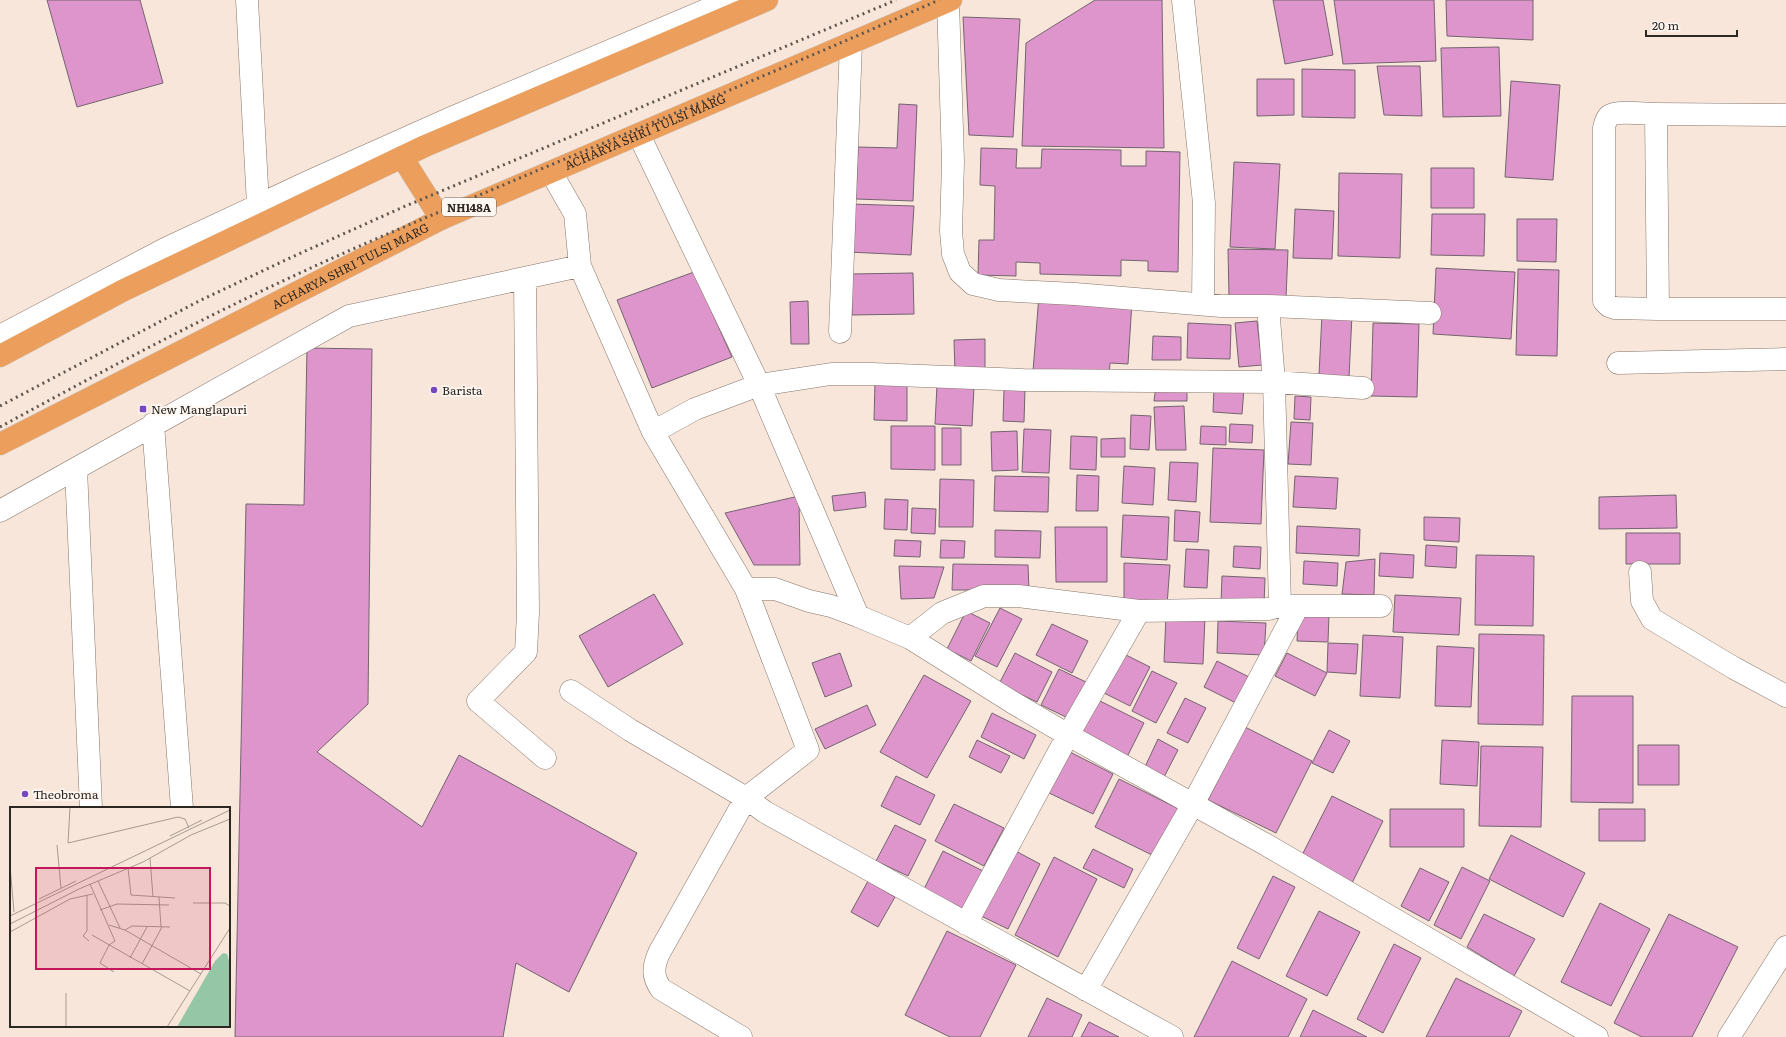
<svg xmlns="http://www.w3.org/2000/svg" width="1786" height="1037" viewBox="0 0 1786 1037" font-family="Literata,serif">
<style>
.building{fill:#de95cc;stroke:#73646f}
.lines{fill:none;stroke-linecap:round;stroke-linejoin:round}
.minor-casing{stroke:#86766b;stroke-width:23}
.highway-casing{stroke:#d1cfce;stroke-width:23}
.minor{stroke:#fff;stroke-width:22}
.highway{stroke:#ec9f5d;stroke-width:22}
.rail{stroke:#5f564f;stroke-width:3;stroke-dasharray:2 4;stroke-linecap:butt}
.poi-dot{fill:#7648c0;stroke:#fdf6f1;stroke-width:1.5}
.labels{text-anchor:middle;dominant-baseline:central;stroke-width:3.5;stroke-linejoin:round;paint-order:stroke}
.shield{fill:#fdf6f1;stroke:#6b6560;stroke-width:1}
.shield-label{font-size:11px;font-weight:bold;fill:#2d2722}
.street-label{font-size:12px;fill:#2d2722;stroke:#fdf6f1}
.poi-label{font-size:12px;fill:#2d2722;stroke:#fdf6f1;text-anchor:start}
.inset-road{fill:none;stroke:#a79a90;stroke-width:1}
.view{fill:#c2185b;fill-opacity:0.15;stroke:#c2185b;stroke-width:2}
.inset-edge{fill:none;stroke:#2d2722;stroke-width:2}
</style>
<rect width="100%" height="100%" fill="#f8e6da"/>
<path class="building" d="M 47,0 L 140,0 L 163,83 L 77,107 Z
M 1095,0 L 1162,0 L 1164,148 L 1022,146 L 1026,43 Z
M 1273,0 L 1323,0 L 1333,55 L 1285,64 Z
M 1334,0 L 1434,0 L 1436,61 L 1343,64 Z
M 1446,0 L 1533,0 L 1533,40 L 1447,36 Z
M 963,17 L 1020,19 L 1013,137 L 969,135 Z
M 1499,47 L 1501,116 L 1443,117 L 1441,48 Z
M 1377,66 L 1420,66 L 1422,116 L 1384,115 Z
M 1302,69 L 1355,70 L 1355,118 L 1302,117 Z
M 1257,79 L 1294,79 L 1294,115 L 1257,116 Z
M 1511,81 L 1560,85 L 1553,180 L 1505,177 Z
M 899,104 L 917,105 L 913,201 L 856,199 L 858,147 L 897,148 Z
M 981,148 L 1017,149 L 1016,168 L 1041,168 L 1042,149 L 1121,150 L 1121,166 L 1146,166 L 1146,151 L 1180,152 L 1178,272 L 1148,271 L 1148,261 L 1121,260 L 1121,276 L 1040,274 L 1040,263 L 1016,262 L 1016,276 L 978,275 L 979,240 L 994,240 L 995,186 L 980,185 Z
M 1234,162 L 1280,164 L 1275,249 L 1230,247 Z
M 1431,168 L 1474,168 L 1474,208 L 1431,208 Z
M 1339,173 L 1402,174 L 1400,258 L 1338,256 Z
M 850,204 L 914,206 L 911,255 L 848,252 Z
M 1295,209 L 1334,211 L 1332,259 L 1293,258 Z
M 1432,214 L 1485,214 L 1484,256 L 1431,255 Z
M 1517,219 L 1557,219 L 1556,262 L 1517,261 Z
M 1228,249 L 1288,250 L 1286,298 L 1229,297 Z
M 1436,268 L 1515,272 L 1511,339 L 1433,334 Z
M 1518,269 L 1559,270 L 1557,356 L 1516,355 Z
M 694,272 L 732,357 L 652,388 L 617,300 Z
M 913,273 L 914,314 L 852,315 L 851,274 Z
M 1039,295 L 1132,302 L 1128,364 L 1110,363 L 1109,377 L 1033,371 Z
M 808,301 L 809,344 L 791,344 L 790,302 Z
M 1322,314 L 1352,315 L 1349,377 L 1319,375 Z
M 1257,321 L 1262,365 L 1239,367 L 1235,323 Z
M 1188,323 L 1231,325 L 1230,359 L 1187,358 Z
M 1373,323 L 1419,324 L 1417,397 L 1371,396 Z
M 1153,336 L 1181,337 L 1181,360 L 1152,360 Z
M 985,339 L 985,372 L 955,373 L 954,340 Z
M 307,348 L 372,349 L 368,704 L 317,752 L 422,827 L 459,755 L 637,853 L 569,992 L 516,963 L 503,1037 L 235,1037 L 246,504 L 304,505 Z
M 875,382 L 907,382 L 907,421 L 874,420 Z
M 937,385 L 974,387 L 972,426 L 935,424 Z
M 1187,385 L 1187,401 L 1154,401 L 1156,386 Z
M 1214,387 L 1244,388 L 1242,414 L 1213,412 Z
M 1004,389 L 1025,389 L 1024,422 L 1003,421 Z
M 1295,396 L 1311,397 L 1310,420 L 1294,419 Z
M 1184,406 L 1186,450 L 1156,450 L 1154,407 Z
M 1131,415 L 1151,416 L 1149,450 L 1130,449 Z
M 1291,422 L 1313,423 L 1311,465 L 1288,464 Z
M 1230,424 L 1253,425 L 1252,443 L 1229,442 Z
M 891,426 L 935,426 L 935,470 L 891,469 Z
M 1201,426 L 1226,427 L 1226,445 L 1200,444 Z
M 942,428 L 961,428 L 961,465 L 942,465 Z
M 1024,429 L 1051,430 L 1049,473 L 1022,472 Z
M 1017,431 L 1018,470 L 992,471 L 991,432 Z
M 1071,436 L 1097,437 L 1096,470 L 1070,469 Z
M 1125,438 L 1125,457 L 1101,457 L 1101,439 Z
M 1213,448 L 1264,450 L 1261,524 L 1210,522 Z
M 1170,462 L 1198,463 L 1196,502 L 1168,500 Z
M 1124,466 L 1155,468 L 1153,505 L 1122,503 Z
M 1077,475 L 1099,476 L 1098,511 L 1076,511 Z
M 995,476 L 1049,477 L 1048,512 L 994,511 Z
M 1295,476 L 1338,478 L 1336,509 L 1293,507 Z
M 940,479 L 974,480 L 973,527 L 939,527 Z
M 865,492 L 866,507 L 834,511 L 832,496 Z
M 1676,495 L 1677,528 L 1599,529 L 1599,497 Z
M 799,496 L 800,565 L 754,565 L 725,513 Z
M 885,499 L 908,500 L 907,530 L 884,529 Z
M 912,508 L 936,509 L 935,534 L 911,533 Z
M 1175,510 L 1200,512 L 1198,542 L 1174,541 Z
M 1123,515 L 1169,517 L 1167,560 L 1121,557 Z
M 1424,517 L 1460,518 L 1459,542 L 1424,540 Z
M 1297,526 L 1360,529 L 1359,556 L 1296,553 Z
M 1055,527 L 1107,527 L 1107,582 L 1056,582 Z
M 995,530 L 1041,531 L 1040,558 L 995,557 Z
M 1626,533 L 1680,533 L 1680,564 L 1626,564 Z
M 895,540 L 921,541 L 920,557 L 894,556 Z
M 941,540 L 965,541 L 964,558 L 940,558 Z
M 1426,545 L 1457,547 L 1456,568 L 1425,566 Z
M 1234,546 L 1261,547 L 1260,569 L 1233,567 Z
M 1186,549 L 1209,550 L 1207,588 L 1184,587 Z
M 1380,553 L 1414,555 L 1413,578 L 1379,576 Z
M 1476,555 L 1534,556 L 1533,626 L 1475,625 Z
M 1375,559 L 1374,595 L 1342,594 L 1346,562 Z
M 1304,561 L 1338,563 L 1337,586 L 1303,584 Z
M 1124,563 L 1170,565 L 1167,605 L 1124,600 Z
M 953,564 L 1028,565 L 1029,590 L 952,590 Z
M 899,566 L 944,567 L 934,598 L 901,599 Z
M 1222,576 L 1265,578 L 1264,605 L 1221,603 Z
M 654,594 L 683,644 L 608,687 L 579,636 Z
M 1395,595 L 1461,598 L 1459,635 L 1393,632 Z
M 1000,608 L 1022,619 L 997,667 L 975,656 Z
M 966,611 L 990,623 L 971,661 L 947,649 Z
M 1298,613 L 1329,615 L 1328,642 L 1297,641 Z
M 1166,615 L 1205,617 L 1203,664 L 1164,662 Z
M 1218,621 L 1266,623 L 1264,655 L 1217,653 Z
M 1052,624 L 1088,641 L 1072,673 L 1036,655 Z
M 1479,634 L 1544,635 L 1543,725 L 1478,724 Z
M 1363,635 L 1403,637 L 1400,698 L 1360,696 Z
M 1328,643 L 1358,644 L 1356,674 L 1327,672 Z
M 1437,646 L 1474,648 L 1471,707 L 1435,706 Z
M 1118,651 L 1150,667 L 1130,706 L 1098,690 Z
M 840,653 L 852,686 L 825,697 L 812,663 Z
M 1015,653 L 1052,672 L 1037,702 L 999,684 Z
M 1287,653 L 1327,673 L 1315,696 L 1275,676 Z
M 1217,661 L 1253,679 L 1240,705 L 1204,687 Z
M 1059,669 L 1088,683 L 1070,719 L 1041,705 Z
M 1152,671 L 1177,683 L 1156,723 L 1132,711 Z
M 924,675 L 971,701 L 927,778 L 880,752 Z
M 1572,696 L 1633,696 L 1633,803 L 1571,802 Z
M 1185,698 L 1206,708 L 1188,743 L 1167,733 Z
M 1098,700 L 1144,723 L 1127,757 L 1081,734 Z
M 867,705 L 876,725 L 825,749 L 815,729 Z
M 992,713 L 1036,735 L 1024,759 L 981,737 Z
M 1245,727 L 1312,761 L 1276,833 L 1208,800 Z
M 1329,730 L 1350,741 L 1333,773 L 1312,763 Z
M 1158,739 L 1178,750 L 1163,779 L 1144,769 Z
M 977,740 L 1010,756 L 1001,773 L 969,757 Z
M 1442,740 L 1479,742 L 1477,786 L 1440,784 Z
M 1638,745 L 1679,745 L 1679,785 L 1638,785 Z
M 1481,746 L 1543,747 L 1541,827 L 1479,826 Z
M 1068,751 L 1113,774 L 1093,814 L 1047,792 Z
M 896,776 L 935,795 L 920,825 L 881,806 Z
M 1119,779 L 1181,810 L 1154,856 L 1095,827 Z
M 1332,796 L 1383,821 L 1349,889 L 1298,863 Z
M 954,804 L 1004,828 L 984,866 L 935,841 Z
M 1390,809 L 1464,809 L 1464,847 L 1390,847 Z
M 1599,809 L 1645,809 L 1645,841 L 1599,841 Z
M 895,825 L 926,840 L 908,876 L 876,861 Z
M 1511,835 L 1585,873 L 1563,917 L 1489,879 Z
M 1010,848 L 1040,864 L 1008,929 L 977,914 Z
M 1093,849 L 1133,869 L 1124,888 L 1083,868 Z
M 943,851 L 987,873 L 968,911 L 924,889 Z
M 1054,857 L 1097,879 L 1058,957 L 1015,935 Z
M 1462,867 L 1490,881 L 1461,939 L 1434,925 Z
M 1420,868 L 1449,882 L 1429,921 L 1401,906 Z
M 1273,876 L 1295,887 L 1259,959 L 1237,948 Z
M 868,881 L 895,897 L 878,927 L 851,912 Z
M 1600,903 L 1650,929 L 1611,1006 L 1561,982 Z
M 1319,911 L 1360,932 L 1327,996 L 1286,976 Z
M 1484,914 L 1535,939 L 1514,976 L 1467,947 Z
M 1669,914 L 1738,947 L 1692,1037 L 1642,1037 L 1614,1023 Z
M 947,931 L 1016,965 L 980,1037 L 950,1037 L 905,1015 Z
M 1394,944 L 1421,958 L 1383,1033 L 1357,1019 Z
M 1232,961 L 1307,999 L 1288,1037 L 1194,1037 Z
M 1456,978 L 1522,1011 L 1509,1037 L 1426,1037 Z
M 1047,998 L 1082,1015 L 1072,1037 L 1028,1037 Z
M 1313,1010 L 1367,1037 L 1300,1037 Z
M 1089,1022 L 1119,1037 L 1081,1037 Z"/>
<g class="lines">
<g class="minor-casing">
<path id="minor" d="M 247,0 L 258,205
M 1183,0 L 1204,203 L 1203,304
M 948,1 L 953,162 L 951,231 L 953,254 L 960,272 L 973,284 L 999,290 L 1075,294 L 1221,306 L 1268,306 L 1430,313
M 1656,114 C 1645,114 1617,110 1609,116 C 1606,119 1605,123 1604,128 L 1604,301 L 1609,306 L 1615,308 L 1658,309
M 1786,115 L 1656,114 L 1658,309 L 1786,309
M 639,135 L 759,385 L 858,616
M 551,172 L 575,214 L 580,266 L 653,432 L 746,589 L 808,750 L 746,798 L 659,953 C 653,967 652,976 661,989 L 741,1037
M 525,278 L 528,613 L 526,652 L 478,701 L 545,758
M 1268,306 L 1274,382 L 1280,606
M 840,332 L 851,43
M 0,336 L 165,249 L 308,182 L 451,118 L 730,0
M 1618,363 L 1786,359
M 153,424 L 182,808
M 653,432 L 695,409 L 759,385 L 831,374 L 872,374 L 1023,380 L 1274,382 L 1363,388
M 76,469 L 91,808
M 0,511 L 349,316 L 580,266
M 1640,572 L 1642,601 L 1652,619 L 1734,668 L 1786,696
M 746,589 L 775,589 L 809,601 L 831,606 L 858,616 L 910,638 L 1012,702 L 1068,735 L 1263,843 L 1597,1037
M 910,638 L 942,613 L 984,596 L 1018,596 L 1139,611 L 1268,609 L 1280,606 L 1381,606
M 571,691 L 630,730 L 746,798 L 765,812 L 1172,1037
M 966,924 L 1068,735 L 1139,611
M 1086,990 L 1193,804 L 1298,606
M 1729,1037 L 1786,947"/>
</g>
<g class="highway-casing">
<g id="highway">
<path d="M 402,157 L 441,219"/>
<path d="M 0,356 L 122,291 L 425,146 L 767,0"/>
<path id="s1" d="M 0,444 L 441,219 L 951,0"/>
</g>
</g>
<use href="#minor" class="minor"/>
<use href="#highway" class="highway"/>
<path class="rail" d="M 0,406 L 199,301 L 292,257 L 401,208 L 896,0
M 0,427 C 99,373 198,320 300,273 C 375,238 452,207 529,174 C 666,117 803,60 939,0"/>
</g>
<g class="poi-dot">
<circle cx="434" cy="390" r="4"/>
<rect x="139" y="405" width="8" height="8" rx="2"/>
<circle cx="25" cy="794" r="4"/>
</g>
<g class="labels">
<rect class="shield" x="442" y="198" width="54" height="18" rx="3"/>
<g class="shield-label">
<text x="469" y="207">NH148A</text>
</g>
<g class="street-label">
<text stroke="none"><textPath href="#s1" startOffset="717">ACHARYA SHRI TULSI MARG</textPath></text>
<text stroke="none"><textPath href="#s1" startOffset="393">ACHARYA SHRI TULSI MARG</textPath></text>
</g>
<g class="poi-label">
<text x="442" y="390">Barista</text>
<text x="151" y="409">New Manglapuri</text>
<text x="33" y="794">Theobroma</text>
</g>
</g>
<g transform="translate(10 807)">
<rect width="220" height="220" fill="#f8e6da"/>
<path d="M 213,146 L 217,147 L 220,157 L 220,220 L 167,220 L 205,154 Z" fill="#95c6a6"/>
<path class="inset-road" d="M 60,0 L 58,36 L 168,10 L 175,12 L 179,21M 160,29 L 192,13M 47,38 L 51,81M 140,51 L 143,90M 0,59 L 4,105M 118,61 L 121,88 L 165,91M 88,74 L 110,121M 80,77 L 105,134 L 99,138 L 90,156 L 104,165M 77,88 L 77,124 L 73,129 L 79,134M 149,90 L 151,120M 29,92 L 66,74M 183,96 L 215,96 L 220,99M 90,103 L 107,97 L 159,98M 0,109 L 220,3M 0,117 L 69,82 L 133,55 L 181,28 L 220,12M 99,118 L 115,123 L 191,167M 115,123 L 122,119 L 160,120M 0,125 L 60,92 L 83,87M 82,128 L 180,184M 120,151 L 137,120M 132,157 L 152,120M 56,220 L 56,186M 157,220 L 220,121"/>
<path class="view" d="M 26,61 L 200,61 L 200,162 L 26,162 Z"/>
<rect width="220" height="220" class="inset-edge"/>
</g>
<path d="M1646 30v6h91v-6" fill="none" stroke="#2d2722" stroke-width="2"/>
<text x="1652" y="30" font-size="12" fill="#2d2722" stroke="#fdf6f1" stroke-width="3" paint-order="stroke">20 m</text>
</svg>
